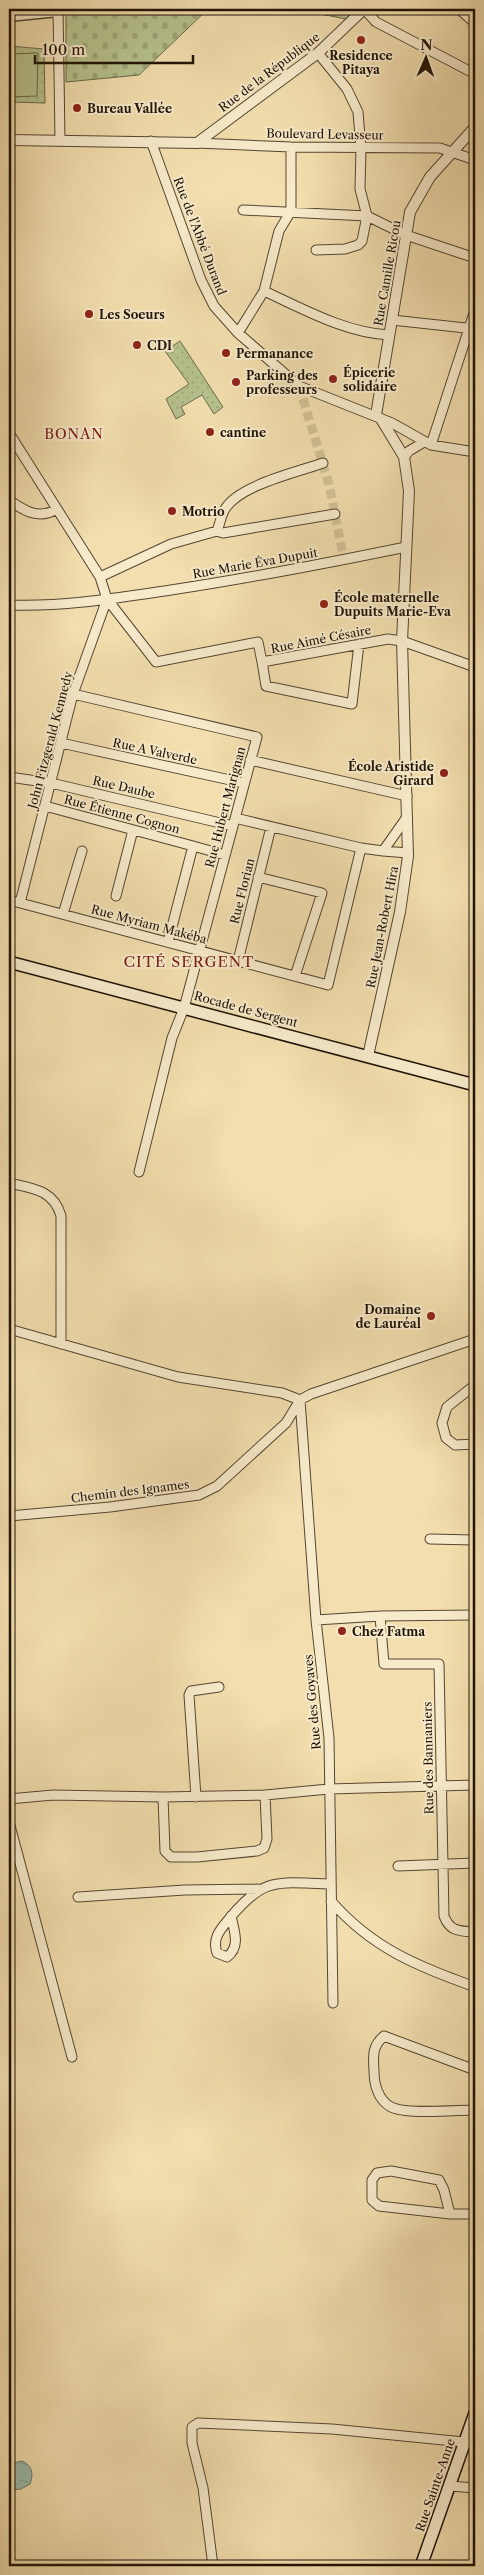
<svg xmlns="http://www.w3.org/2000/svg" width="484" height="2575" viewBox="0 0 484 2575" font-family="'Libre Caslon Text',serif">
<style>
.grass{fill:url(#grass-dots);stroke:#6a6a4a}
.cemetery{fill:url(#cemetery-stones);stroke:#6a6a4a}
.garden{fill:#b6c28e;stroke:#6a6a4a}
.water{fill:url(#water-ripples);stroke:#69786a}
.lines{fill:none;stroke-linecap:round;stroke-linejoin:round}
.minor-tunnel{stroke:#d2c095;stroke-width:9;stroke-dasharray:9 4.5;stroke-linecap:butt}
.pedestrian-casing{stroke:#544631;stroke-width:9}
.minor-casing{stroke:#544631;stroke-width:11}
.tertiary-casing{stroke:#544631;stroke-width:12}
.secondary-casing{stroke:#1f1307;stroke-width:14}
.pedestrian{stroke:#f7eaca;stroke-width:6}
.minor{stroke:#f7eaca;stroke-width:9}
.tertiary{stroke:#f7eaca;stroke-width:10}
.secondary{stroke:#f7eaca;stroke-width:11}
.poi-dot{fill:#8f2418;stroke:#f7eaca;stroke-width:2}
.labels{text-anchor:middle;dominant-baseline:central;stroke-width:4;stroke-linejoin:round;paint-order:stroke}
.poi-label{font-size:12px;font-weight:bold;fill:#1f1307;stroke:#f7eaca;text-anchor:start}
.street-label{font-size:12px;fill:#1f1307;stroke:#f7eaca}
.neighbourhood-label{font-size:14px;letter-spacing:1px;fill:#7a1f14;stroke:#f7eaca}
.quarter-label{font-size:15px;letter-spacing:1px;fill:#7a1f14;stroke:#f7eaca}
</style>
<defs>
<pattern id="grass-dots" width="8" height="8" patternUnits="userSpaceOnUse" patternTransform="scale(1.25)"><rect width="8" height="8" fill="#b6c28e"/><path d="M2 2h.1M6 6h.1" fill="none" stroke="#9ca679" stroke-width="1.8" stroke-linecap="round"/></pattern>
<pattern id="cemetery-stones" width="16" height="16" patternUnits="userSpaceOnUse" patternTransform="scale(1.25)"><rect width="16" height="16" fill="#b6c28e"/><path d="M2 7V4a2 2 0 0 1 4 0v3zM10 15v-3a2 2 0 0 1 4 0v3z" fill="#9ca679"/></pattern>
<pattern id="water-ripples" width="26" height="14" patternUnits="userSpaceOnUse" patternTransform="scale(1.25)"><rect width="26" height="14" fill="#9bbcac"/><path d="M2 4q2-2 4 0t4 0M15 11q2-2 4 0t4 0" fill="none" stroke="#85a192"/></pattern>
</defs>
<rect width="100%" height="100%" fill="#f2deae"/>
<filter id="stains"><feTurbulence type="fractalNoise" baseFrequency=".004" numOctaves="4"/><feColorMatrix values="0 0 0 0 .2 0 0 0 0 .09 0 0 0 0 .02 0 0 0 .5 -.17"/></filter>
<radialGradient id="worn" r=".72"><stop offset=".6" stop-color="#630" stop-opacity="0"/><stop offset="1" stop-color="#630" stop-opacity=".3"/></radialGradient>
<path class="grass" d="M 9,46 L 44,49 L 45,103 L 9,102 Z
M 180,341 L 223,407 L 214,414 L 202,395 L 181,407 L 185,414 L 176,419 L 166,399 L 189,384 L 165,351 Z"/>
<path class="cemetery" d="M 66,9 L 208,9 L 139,75 L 66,82 Z
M 295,9 L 354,9 L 346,19 Z"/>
<path class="garden" d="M 38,53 L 37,96 L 9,97 L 9,54 Z"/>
<path class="water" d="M 22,2461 C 32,2465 34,2474 30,2484 L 21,2489 L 9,2490 L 9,2464 Z"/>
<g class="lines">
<path class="minor-tunnel" d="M 299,386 L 329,484 L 344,560"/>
<g class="pedestrian-casing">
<path id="pedestrian" d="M 9,18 L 58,13"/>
</g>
<g class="minor-casing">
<path id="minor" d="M 58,9 L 60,140
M 364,9 L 376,22 L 475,74
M 459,9 L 475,23
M 151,141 L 201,280 L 214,306 L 238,333 L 299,386 L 392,423 L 431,445 L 475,452
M 197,143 L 291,147 L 440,148 L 475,160
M 243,210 L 367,216 L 406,235 L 475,258
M 316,250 L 345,249 L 358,245 L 362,241 L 367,216 L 360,189 L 361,148 L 358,112 L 347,89 L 318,53
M 264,291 L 279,231 L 291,211 L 291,147
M 392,320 L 475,329
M 238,333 L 264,291 C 303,309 346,333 389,335
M 9,433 L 100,577 L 107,599 L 73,694 L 20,903
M 431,445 L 475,310
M 404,457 L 409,451 L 424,442
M 9,500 C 24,511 39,520 57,509
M 217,531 C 220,524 221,515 225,509 C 239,485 298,472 323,463
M 100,577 L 171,544 L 217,531 L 223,533 L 335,514
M 107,599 L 156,662 L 258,642 L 262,662 L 388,639 L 402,641 L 475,667
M 9,605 C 64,607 117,598 171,590 C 250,578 328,563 406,547
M 262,662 L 266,686 L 352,704 L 359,644
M 73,694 L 257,737 L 184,1008 L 172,1038 L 139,1172
M 61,743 L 244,783
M 250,760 L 407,796
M 9,777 L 51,783 L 233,826
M 45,806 L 193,846 L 168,942
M 235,818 L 361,848
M 193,846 L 225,855
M 383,851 L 408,853
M 258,877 L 322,893 L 295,976
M 116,896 L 133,830
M 9,900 L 328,985 L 361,848 L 383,851 L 407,817
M 63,914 L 82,851
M 238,961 L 271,827
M 9,1183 C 32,1188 54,1190 61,1216 L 61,1344
M 9,1329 L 178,1377 L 282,1393 L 300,1400 L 316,1620 L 329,1738 L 333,2003
M 475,1385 L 447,1407 L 442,1423 L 446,1438 L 455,1445 L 475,1444
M 9,1516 L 110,1507 L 199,1495 L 217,1486 L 286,1423 L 300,1400 L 311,1394 L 475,1339
M 430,1539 L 475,1540
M 380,1616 L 384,1664 L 439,1664 L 444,1916 C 450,1932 460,1931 475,1932
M 316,1620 L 380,1616 L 475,1615
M 163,1797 L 165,1851 L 171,1857 L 197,1857 L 257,1851 L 264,1848 L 267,1839 L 265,1795
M 196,1797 L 189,1695 L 191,1691 L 219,1687
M 9,1799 L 53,1795 L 163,1797 L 265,1795 L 329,1789 L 475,1785
M 9,1822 L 72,2057
M 398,1866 L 475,1863
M 78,1897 L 185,1890 L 258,1889
M 331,1901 C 373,1949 416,1965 475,1987
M 231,1916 C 234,1930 241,1947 227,1957 L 217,1953 C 212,1938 220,1930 229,1919 C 265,1875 278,1883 331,1884
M 475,2070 L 384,2036 C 372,2046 373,2056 374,2071 C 374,2084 378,2100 391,2107 C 406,2115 457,2110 475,2110
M 450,2214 L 444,2190 L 439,2180 L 391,2171 L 377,2173 L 372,2180 L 372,2200 L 379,2206 L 450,2214 L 475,2214
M 450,2486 L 475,2488
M 213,2566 L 203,2488 L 192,2443 L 192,2427 L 198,2423 L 332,2429 L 464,2442"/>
</g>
<g class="tertiary-casing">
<path id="tertiary" d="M 9,140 L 197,143 L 318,53 L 364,9
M 376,415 L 410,212 L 430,177 L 475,127
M 368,1056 L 400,912 L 408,856 L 402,641 L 409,491 L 404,457 L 381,419"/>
</g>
<g class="secondary-casing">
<path id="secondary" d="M 9,962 L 475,1085
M 421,2566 L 475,2413"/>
</g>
<use href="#pedestrian" class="pedestrian"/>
<use href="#minor" class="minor"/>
<use href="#tertiary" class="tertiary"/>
<use href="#secondary" class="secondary"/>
</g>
<g class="poi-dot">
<circle cx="361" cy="40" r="5"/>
<circle cx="77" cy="108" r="5"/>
<circle cx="89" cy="314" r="5"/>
<circle cx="137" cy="345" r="5"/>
<circle cx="226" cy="353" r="5"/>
<circle cx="333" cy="379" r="5"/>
<circle cx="236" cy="382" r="5"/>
<circle cx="210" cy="432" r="5"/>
<circle cx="172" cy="511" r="5"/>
<circle cx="324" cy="604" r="5"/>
<circle cx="444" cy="773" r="5"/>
<circle cx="431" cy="1316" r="5"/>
<circle cx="342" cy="1631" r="5"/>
</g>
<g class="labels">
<g class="poi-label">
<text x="361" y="55" text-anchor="middle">Residence<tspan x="361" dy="14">Pitaya</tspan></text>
<text x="87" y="108">Bureau Vallée</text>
<text x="99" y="314">Les Soeurs</text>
<text x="147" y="345">CDI</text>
<text x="236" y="353">Permanance</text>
<text x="343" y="372">Épicerie<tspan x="343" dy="14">solidaire</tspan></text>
<text x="246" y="375">Parking des<tspan x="246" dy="14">professeurs</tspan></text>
<text x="220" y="432">cantine</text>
<text x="182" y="511">Motrio</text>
<text x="334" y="597">École maternelle<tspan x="334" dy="14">Dupuits Marie-Eva</tspan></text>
<text x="434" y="766" text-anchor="end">École Aristide<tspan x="434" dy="14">Girard</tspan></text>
<text x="421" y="1309" text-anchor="end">Domaine<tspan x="421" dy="14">de Lauréal</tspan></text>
<text x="352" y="1631">Chez Fatma</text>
</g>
<g class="street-label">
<text transform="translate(269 72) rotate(-37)">Rue de la République</text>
<text transform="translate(325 134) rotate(1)">Boulevard Levasseur</text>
<text transform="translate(200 236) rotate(69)">Rue de l'Abbé Durand</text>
<text transform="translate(387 273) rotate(-80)">Rue Camille Ricou</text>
<text transform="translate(255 563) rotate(-10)">Rue Marie Éva Dupuit</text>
<text transform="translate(321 639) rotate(-11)">Rue Aimé Césaire</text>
<text transform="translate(50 740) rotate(-75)">John Fitzgerald Kennedy</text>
<text transform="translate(155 751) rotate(12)">Rue A Valverde</text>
<text transform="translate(124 787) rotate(13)">Rue Daube</text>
<text transform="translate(225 807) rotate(-75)">Rue Hubert Marignan</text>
<text transform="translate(122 814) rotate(15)">Rue Étienne Cognon</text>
<text transform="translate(242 891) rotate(-76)">Rue Florian</text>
<text transform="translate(149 924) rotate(15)">Rue Myriam Makéba</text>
<text transform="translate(382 927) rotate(-79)">Rue Jean-Robert Hira</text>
<text transform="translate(246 1009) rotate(15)">Rocade de Sergent</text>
<text transform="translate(130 1491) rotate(-7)">Chemin des Ignames</text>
<text transform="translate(312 1702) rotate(-95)">Rue des Goyaves</text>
<text transform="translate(428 1758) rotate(-91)">Rue des Bannaniers</text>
<text transform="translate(435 2485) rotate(-71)">Rue Sainte-Anne</text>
</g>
<g class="neighbourhood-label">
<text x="74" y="434">BONAN</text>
</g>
<g class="quarter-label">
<text x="189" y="961">CITÉ SERGENT</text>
</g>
</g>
<rect width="484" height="2575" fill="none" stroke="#f2deae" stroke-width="30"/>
<rect x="10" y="10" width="464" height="2555" fill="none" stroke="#1f1307" stroke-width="2.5"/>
<rect x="15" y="15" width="454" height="2545" fill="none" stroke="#1f1307"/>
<g transform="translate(426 58) rotate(2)" stroke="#f7eaca" stroke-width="4" paint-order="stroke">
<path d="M0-4L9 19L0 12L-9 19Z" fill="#1f1307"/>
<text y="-8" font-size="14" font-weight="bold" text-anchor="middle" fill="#1f1307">N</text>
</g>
<path d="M35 55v8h158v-8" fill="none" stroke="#1f1307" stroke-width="2.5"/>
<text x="42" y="55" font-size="15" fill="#1f1307" stroke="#f7eaca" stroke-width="4" paint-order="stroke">100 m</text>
<rect width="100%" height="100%" filter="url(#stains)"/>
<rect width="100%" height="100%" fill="url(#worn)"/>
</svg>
